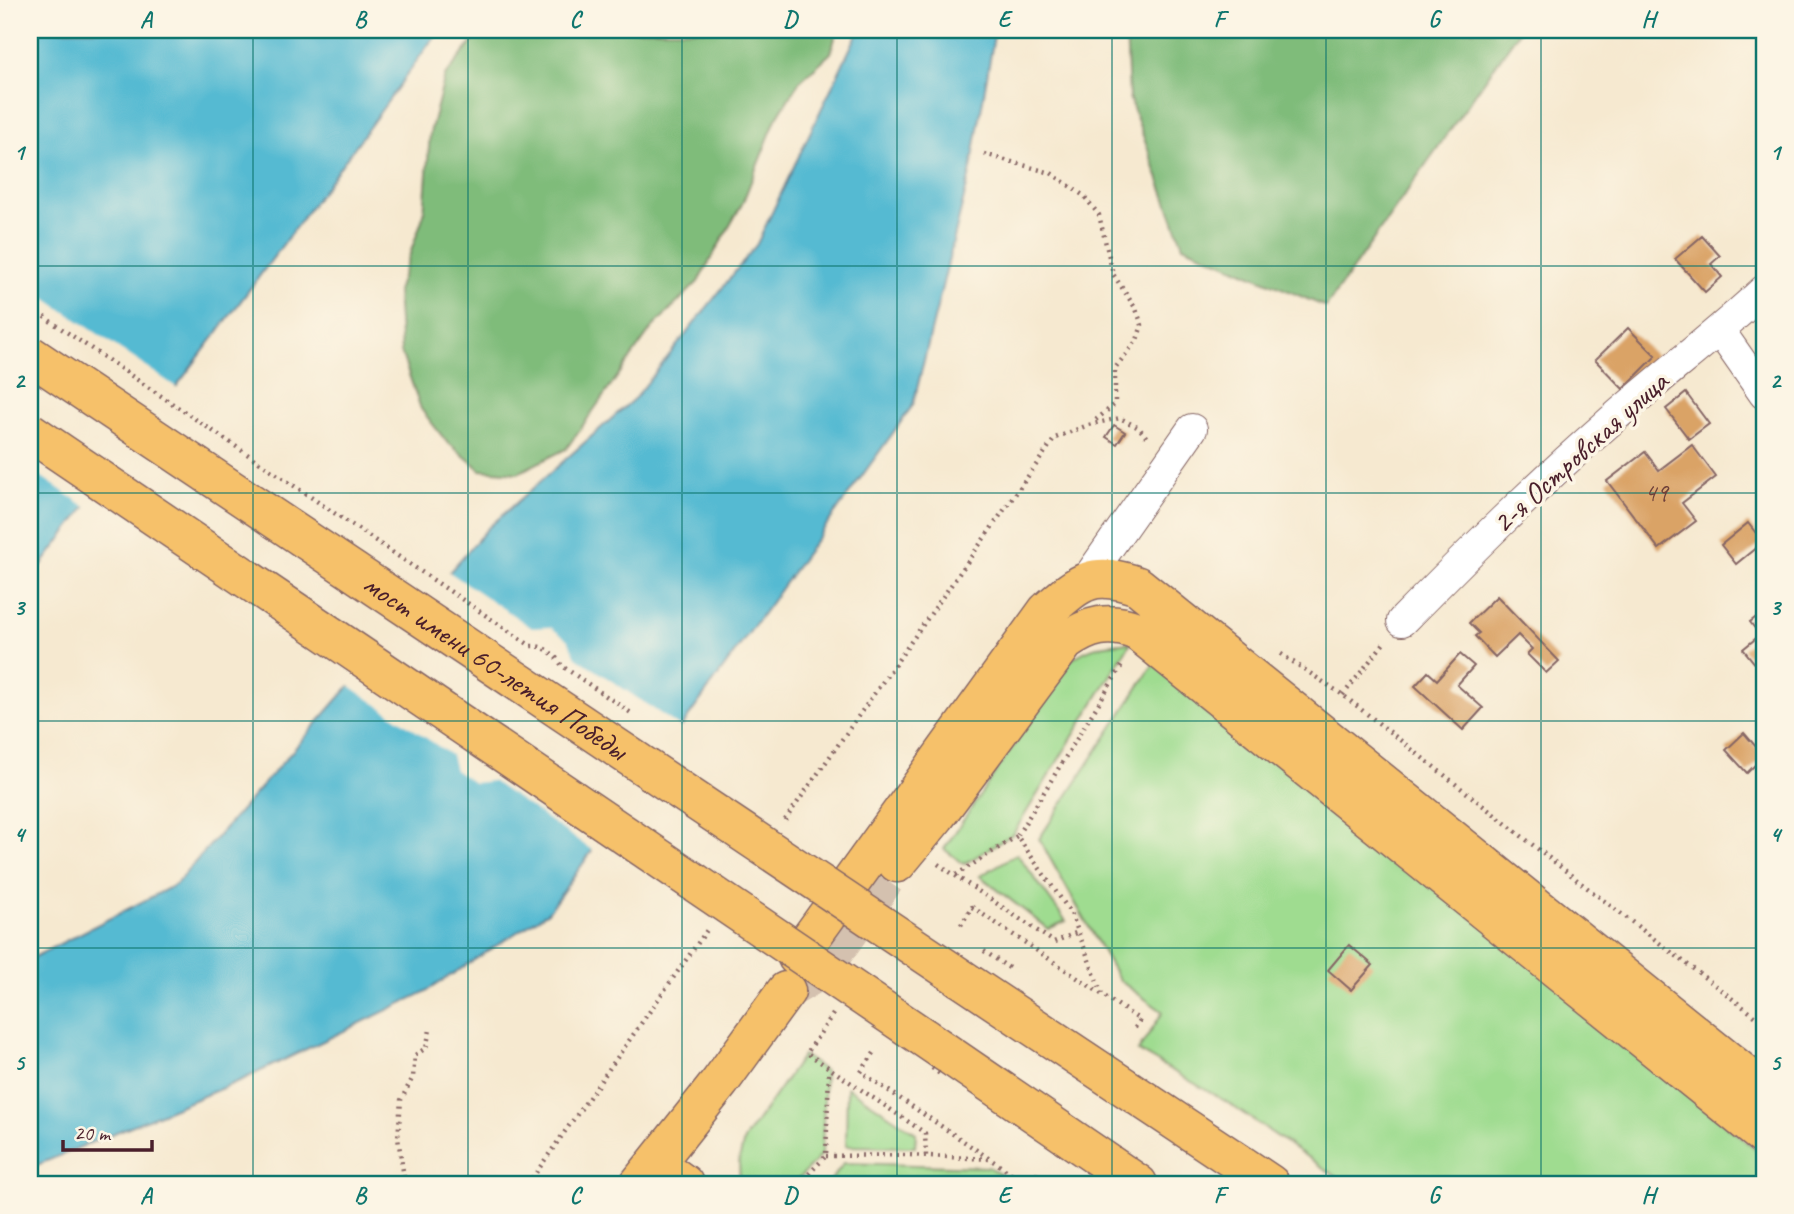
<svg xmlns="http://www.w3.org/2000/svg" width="1794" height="1214" viewBox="0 0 1794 1214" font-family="Caveat,sans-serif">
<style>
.green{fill:#9fdc90;stroke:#747e5e;stroke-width:2}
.forest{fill:#7fbc7a;stroke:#646e52;stroke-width:2}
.water{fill:#54bad2;stroke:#4f6c7e;stroke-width:2}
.pier{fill:#f6e9d0}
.building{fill:#daa366}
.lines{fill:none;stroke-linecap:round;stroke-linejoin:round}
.primary-tunnel{stroke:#d4c1af;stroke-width:38;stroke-dasharray:38 19;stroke-linecap:butt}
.minor-casing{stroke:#866665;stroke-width:32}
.primary-casing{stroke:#866665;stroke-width:41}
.path{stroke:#866665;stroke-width:4.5;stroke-dasharray:2 5;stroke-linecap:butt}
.minor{stroke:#fff;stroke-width:30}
.primary{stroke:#f6c16b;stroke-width:38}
.primary-bridge-casing{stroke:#866665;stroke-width:41;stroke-linecap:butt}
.path-bridge{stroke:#866665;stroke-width:4.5;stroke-dasharray:2 5;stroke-linecap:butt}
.primary-bridge{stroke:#f6c16b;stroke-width:38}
.grid{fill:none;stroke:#0f766e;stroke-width:2;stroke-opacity:0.55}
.labels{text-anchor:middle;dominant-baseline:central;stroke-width:7;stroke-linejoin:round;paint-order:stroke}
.number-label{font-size:26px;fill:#6e403a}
.street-label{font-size:30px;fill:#4a1f2b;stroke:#fcf5e5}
.neatline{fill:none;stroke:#0f766e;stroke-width:2.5}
.grid-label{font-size:23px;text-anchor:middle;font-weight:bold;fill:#0f766e}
</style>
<rect width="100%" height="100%" fill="#fcf5e5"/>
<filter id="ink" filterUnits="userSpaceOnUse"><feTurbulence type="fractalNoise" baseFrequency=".0143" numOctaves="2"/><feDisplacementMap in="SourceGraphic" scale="14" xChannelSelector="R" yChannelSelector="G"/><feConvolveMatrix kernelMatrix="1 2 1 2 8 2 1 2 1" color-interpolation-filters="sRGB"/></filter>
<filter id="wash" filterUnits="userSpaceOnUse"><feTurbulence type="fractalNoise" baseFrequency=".00686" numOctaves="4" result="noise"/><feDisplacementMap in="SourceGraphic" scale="28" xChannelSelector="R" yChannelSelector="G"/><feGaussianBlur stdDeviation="1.57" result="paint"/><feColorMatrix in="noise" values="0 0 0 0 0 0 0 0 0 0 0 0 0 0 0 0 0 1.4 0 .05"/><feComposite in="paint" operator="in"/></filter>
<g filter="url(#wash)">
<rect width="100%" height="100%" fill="#f6e9d0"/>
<path class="green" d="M 1131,642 L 1013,834 L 964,864 L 944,849 L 1071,660 C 1091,645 1108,644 1131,642 Z
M 1159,656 L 1755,1149 L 1764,1158 L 1764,1184 L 1347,1184 L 1225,1101 L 1138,1051 L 1163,1012 L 1119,980 L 1039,839 Z
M 1017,854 L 1066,921 L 1048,929 L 980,876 Z
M 803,1055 L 825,1071 L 822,1154 L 794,1184 L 740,1184 L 739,1161 L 744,1140 Z
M 847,1087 L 916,1133 L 915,1147 L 846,1146 Z
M 844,1163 L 988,1167 L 1016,1184 L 828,1184 Z"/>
<path class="forest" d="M 482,30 L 837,30 L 831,53 L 799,82 L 776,119 L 742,204 L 698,282 L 652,328 L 566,449 L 518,473 L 481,470 L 446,441 L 421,409 L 401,352 L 397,291 L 424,214 L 430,133 L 445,76 Z
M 1126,30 L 1520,30 L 1326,307 L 1183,246 L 1129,97 Z"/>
<path class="water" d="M 30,30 L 443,30 L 431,41 C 301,224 165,402 30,580 Z
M 859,30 L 995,30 L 971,169 L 913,405 L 548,912 L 425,992 L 244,1079 L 30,1168 L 30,959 L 175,885 L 488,528 L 636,397 L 757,244 Z"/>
<path class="pier" d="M 30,277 L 40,284 L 45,298 L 179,389 L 89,509 L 30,469 Z
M 446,570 L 532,628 L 550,627 L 568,640 L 576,657 L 683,729 L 595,852 L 492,781 L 474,783 L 455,770 L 451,755 L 347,684 Z"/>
<g id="blocks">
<path class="building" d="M 1702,236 L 1720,256 L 1711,264 L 1722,277 L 1705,292 L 1675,259 Z
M 1628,328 L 1656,356 L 1623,389 L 1595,360 Z
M 1686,393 L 1709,424 L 1689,439 L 1666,409 Z
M 1114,425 L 1125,432 L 1117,444 L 1106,437 Z
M 1692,445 L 1716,477 L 1682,503 L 1696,521 L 1659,549 L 1607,481 L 1645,452 L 1659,470 Z
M 1748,523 L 1763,542 L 1736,564 L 1721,545 Z
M 1497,596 L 1559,661 L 1546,673 L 1527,654 L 1532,649 L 1518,635 L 1495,657 L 1475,636 L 1479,633 L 1469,623 Z
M 1764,611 L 1764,675 L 1743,649 L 1760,635 L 1750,622 Z
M 1460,654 L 1474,666 L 1457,685 L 1483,708 L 1463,730 L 1415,686 L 1428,672 L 1437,680 Z
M 1744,733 L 1764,756 L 1747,773 L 1726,750 Z
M 1349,945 L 1373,965 L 1351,990 L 1328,970 Z"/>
</g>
</g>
<g filter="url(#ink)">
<use href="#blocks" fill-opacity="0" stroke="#866665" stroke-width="2"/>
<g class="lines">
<path class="primary-tunnel" d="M 786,991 L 822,970 L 897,863"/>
<g class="minor-casing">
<path id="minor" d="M 1720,331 L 1764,394
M 1086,580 L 1192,429
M 1402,621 C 1468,554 1535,487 1606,425 C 1657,379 1713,338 1764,290"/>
</g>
<g class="primary-casing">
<path id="primary" d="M 897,863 L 936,816 L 1065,642 C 1089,625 1109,620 1137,631 L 1764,1136
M 797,957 L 1047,611 C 1081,581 1092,570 1138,586 L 1764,1090
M 962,979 L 1270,1184
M 923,1037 L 1138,1184
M 656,1164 L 684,1184
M 639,1184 L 720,1082 L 786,991"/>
</g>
<path class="path" d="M 984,154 L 1051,173 L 1084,196 L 1099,215 L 1113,274 L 1136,309 L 1142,325 L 1137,340 L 1115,368 L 1115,404 L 1092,423
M 1281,654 L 1343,695 L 1581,883 L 1764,1023
M 1343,695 L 1384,643
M 785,820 L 1055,438 L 1088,425 L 1120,418 L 1139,428 L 1148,439
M 938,864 L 1054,942 L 1078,932
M 956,875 L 1017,836
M 961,925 L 972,907 L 1140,1020 L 1133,1031
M 1102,994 L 1071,913 L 1017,836 L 1124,662
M 833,1014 L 807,1053 L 925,1133 L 926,1156
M 874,1053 L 861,1072 L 1027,1184
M 826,1156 L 908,1155 L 990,1159
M 405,1184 L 398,1138 L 401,1100 L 413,1077 L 415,1055 L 426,1048 L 430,1030
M 528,1184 L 707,930
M 799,1184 L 826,1156 L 829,1070
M 1029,1184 L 1037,1172"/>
<use href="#minor" class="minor"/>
<use href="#primary" class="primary"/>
<g class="primary-bridge-casing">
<g id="primary-bridge">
<path id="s1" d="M 30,355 L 962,979"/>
<path d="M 30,432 L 923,1037"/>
</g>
</g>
<path class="path-bridge" d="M 30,302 L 34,310 L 531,646 C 544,645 556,655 562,666 L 631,713
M 984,951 L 1012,970
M 932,1068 L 941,1075"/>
<use href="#primary-bridge" class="primary-bridge"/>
</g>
</g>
<path class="grid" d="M 253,30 L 253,1184M 468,30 L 468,1184M 682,30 L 682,1184M 897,30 L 897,1184M 1112,30 L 1112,1184M 1326,30 L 1326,1184M 1541,30 L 1541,1184M 30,266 L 1764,266M 30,493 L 1764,493M 30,721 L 1764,721M 30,948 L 1764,948"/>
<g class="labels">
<g class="number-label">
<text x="1656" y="492">49</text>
</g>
<g class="street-label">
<text transform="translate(1580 452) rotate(-42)">2-я Островская улица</text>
<text stroke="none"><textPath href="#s1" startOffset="560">мост имени 60-летия Победы</textPath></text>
</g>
</g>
<rect width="1794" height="1214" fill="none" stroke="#fcf5e5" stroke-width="77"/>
<path d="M63 1140v10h89v-10" fill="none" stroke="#4a1f2b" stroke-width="3.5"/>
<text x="74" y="1140" font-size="21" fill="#4a1f2b" stroke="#fcf5e5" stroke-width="5" paint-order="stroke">20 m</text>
<rect x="38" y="38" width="1718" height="1138" class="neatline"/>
<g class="grid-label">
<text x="146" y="27">A</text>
<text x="360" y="27">B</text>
<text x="575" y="27">C</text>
<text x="790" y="27">D</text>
<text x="1004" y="27">E</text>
<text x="1219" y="27">F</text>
<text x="1434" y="27">G</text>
<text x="1648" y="27">H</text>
<text x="19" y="160">1</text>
<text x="1775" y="160">1</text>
<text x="19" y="388">2</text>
<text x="1775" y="388">2</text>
<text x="19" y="615">3</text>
<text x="1775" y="615">3</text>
<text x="19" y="842">4</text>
<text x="1775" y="842">4</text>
<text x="19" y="1070">5</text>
<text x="1775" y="1070">5</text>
<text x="146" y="1203">A</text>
<text x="360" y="1203">B</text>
<text x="575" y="1203">C</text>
<text x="790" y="1203">D</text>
<text x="1004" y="1203">E</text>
<text x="1219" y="1203">F</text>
<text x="1434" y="1203">G</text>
<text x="1648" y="1203">H</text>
</g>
</svg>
